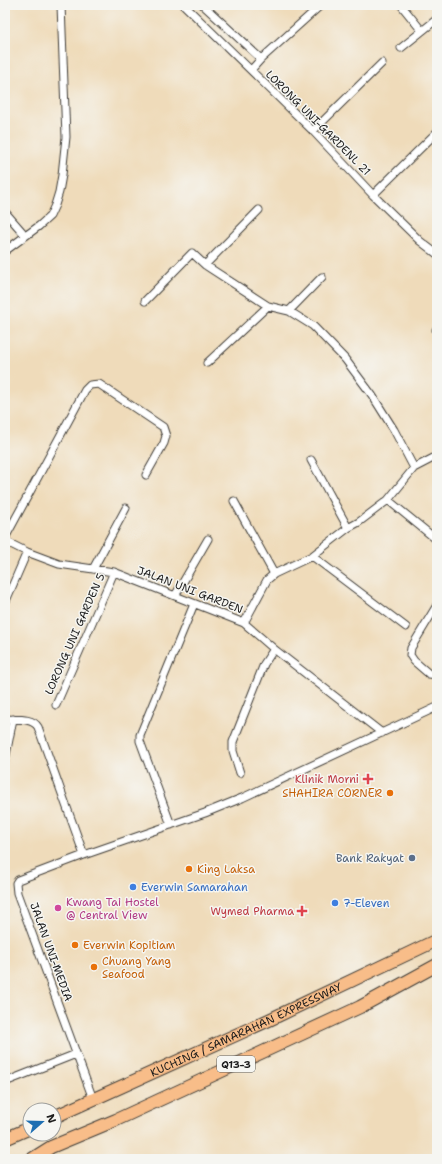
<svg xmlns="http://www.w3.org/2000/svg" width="442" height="1164" viewBox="0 0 442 1164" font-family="'Shantell Sans',sans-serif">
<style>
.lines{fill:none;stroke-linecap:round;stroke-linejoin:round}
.street-casing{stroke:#3c3934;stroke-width:9}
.highway-casing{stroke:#3c3934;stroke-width:14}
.street{stroke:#fff;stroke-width:7}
.highway{stroke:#f8bd89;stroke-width:12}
.health-dot{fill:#e0444e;stroke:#f6f6f2;stroke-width:1.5}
.food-dot{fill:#e8710a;stroke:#f6f6f2;stroke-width:1.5}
.service-dot{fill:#5c6f8a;stroke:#f6f6f2;stroke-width:1.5}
.shop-dot{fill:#3f7fe0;stroke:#f6f6f2;stroke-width:1.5}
.hotel-dot{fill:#d1479c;stroke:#f6f6f2;stroke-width:1.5}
.labels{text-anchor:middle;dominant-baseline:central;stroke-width:3;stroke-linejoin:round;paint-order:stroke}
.shield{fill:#f6f6f2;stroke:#5d5d5c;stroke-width:1}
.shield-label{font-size:10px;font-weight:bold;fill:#1c1c1c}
.street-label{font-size:11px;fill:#1c1c1c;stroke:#f6f6f2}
.health-label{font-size:11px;fill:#be3a42;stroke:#f6f6f2;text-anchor:end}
.food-label{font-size:11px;fill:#c56008;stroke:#f6f6f2;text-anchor:start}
.service-label{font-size:11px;fill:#4e5e75;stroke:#f6f6f2;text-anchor:end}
.shop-label{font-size:11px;fill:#366cbe;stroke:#f6f6f2;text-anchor:start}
.hotel-label{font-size:11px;fill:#b23c85;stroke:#f6f6f2;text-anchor:start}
</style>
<rect width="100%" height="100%" fill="#f6f6f2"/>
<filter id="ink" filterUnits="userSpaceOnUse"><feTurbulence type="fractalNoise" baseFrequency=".025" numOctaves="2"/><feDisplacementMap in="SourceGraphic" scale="8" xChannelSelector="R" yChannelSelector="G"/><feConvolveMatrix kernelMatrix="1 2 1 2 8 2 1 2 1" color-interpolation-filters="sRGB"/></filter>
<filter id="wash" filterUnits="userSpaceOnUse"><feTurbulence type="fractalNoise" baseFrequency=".012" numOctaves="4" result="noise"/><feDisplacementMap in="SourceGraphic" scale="16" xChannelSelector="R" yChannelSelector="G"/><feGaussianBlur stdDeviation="0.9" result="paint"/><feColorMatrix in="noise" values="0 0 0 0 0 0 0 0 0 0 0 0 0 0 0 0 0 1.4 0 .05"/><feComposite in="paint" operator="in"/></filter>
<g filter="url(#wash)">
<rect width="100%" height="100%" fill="#efdbba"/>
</g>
<g filter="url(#ink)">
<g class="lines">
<g class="street-casing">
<path id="street" d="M 184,5 L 313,131 L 373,195 L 420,241 L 437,254
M 203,5 L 261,59
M 401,5 L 422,31
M 401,48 L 437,19
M 251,70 L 261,59 L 321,5
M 313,131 L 382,63
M 373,195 L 437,132
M 5,212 L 25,235
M 5,251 L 39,226 L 50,216 L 55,205 L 59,192 L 62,175 L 66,137 L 61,5
M 205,265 L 259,210
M 145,301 L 192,253 L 205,265 L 268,306 L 289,311 L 313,326 L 345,359 L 372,395 L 394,430 L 414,468
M 289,311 L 322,277
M 436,330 L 437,331
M 207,363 L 268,306
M 311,460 L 348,528
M 388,500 L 437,540
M 234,501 L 274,574
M 5,538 L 85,390 L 90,385 L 99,384 L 163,427 L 166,436 L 164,443 L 146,475
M 5,541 L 27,552 L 59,564 L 114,572 L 244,623 L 274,649 L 382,733
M 312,556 L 406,627
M 93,569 L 126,508
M 175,596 L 208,539
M 5,603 L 27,552
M 437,605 L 411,648 L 410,655 L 414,661 L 429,674 L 437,675
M 244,623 L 267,580 L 274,574 L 312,556 L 348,528 L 359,522 L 388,500 L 414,468 L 437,456
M 56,705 L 114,572
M 5,719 C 15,720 32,717 38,727 L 84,855
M 5,760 L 13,719
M 240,773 L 233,751 L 233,742 L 264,664 L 274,649
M 171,825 L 140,741 L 140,735 L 194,604
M 5,1082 L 76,1054
M 93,1099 L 17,893 L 16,883 L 18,880 L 84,855 L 205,813 L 242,798 L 437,707"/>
</g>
<g class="highway-casing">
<g id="highway">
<path id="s1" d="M 54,1117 L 269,1020 L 437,940"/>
<path d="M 5,1139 L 30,1128"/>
<path d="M 32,1159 L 51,1147 L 116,1120 L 360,1007 L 437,965"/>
</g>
</g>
<use href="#street" class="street"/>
<use href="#highway" class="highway"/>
</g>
</g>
<g class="health-dot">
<path d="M366 773h4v4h4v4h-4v4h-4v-4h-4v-4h4z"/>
<path d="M300 905h4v4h4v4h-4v4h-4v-4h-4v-4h4z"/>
</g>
<g class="food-dot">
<circle cx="390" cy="793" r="4"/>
<circle cx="189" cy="869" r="4"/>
<circle cx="75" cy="945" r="4"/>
<circle cx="94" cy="967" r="4"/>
</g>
<circle class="service-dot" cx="412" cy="858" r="4"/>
<g class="shop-dot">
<circle cx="133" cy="887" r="4"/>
<circle cx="335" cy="903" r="4"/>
</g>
<circle class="hotel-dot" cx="58" cy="908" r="4"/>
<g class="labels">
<rect class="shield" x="217" y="1056" width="38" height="16" rx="3"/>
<g class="shield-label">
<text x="236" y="1064">Q13-3</text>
</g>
<g class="street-label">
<text transform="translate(318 123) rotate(45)">LORONG UNI-GARDENL 21</text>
<text transform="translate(190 590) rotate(21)">JALAN UNI GARDEN</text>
<text transform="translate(75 634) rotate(-66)">LORONG UNI GARDEN 5</text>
<text transform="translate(51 952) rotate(70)">JALAN UNI-MEDIA</text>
<text stroke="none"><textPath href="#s1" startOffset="211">KUCHING / SAMARAHAN EXPRESSWAY</textPath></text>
</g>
<g class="health-label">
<text x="359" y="779">Klinik Morni</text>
<text x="294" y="911">Wymed Pharma</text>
</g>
<g class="food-label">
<text x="382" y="793" text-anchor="end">SHAHIRA CORNER</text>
<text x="197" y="869">King Laksa</text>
<text x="83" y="945">Everwin Kopitiam</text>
<text x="102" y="961">Chuang Yang<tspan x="102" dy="13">Seafood</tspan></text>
</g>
<g class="service-label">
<text x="404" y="858">Bank Rakyat</text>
</g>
<g class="shop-label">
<text x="141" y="887">Everwin Samarahan</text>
<text x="343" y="903">7-Eleven</text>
</g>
<g class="hotel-label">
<text x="66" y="902">Kwang Tai Hostel<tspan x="66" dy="13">@ Central View</tspan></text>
</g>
</g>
<rect width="442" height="1164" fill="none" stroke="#f6f6f2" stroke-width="20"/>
<g transform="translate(42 1122) rotate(70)"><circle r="19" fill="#f6f6f2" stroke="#9f9f9c"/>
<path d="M0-3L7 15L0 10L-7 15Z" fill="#1f6fb2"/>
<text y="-6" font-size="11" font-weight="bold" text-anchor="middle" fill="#1c1c1c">N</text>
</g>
</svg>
